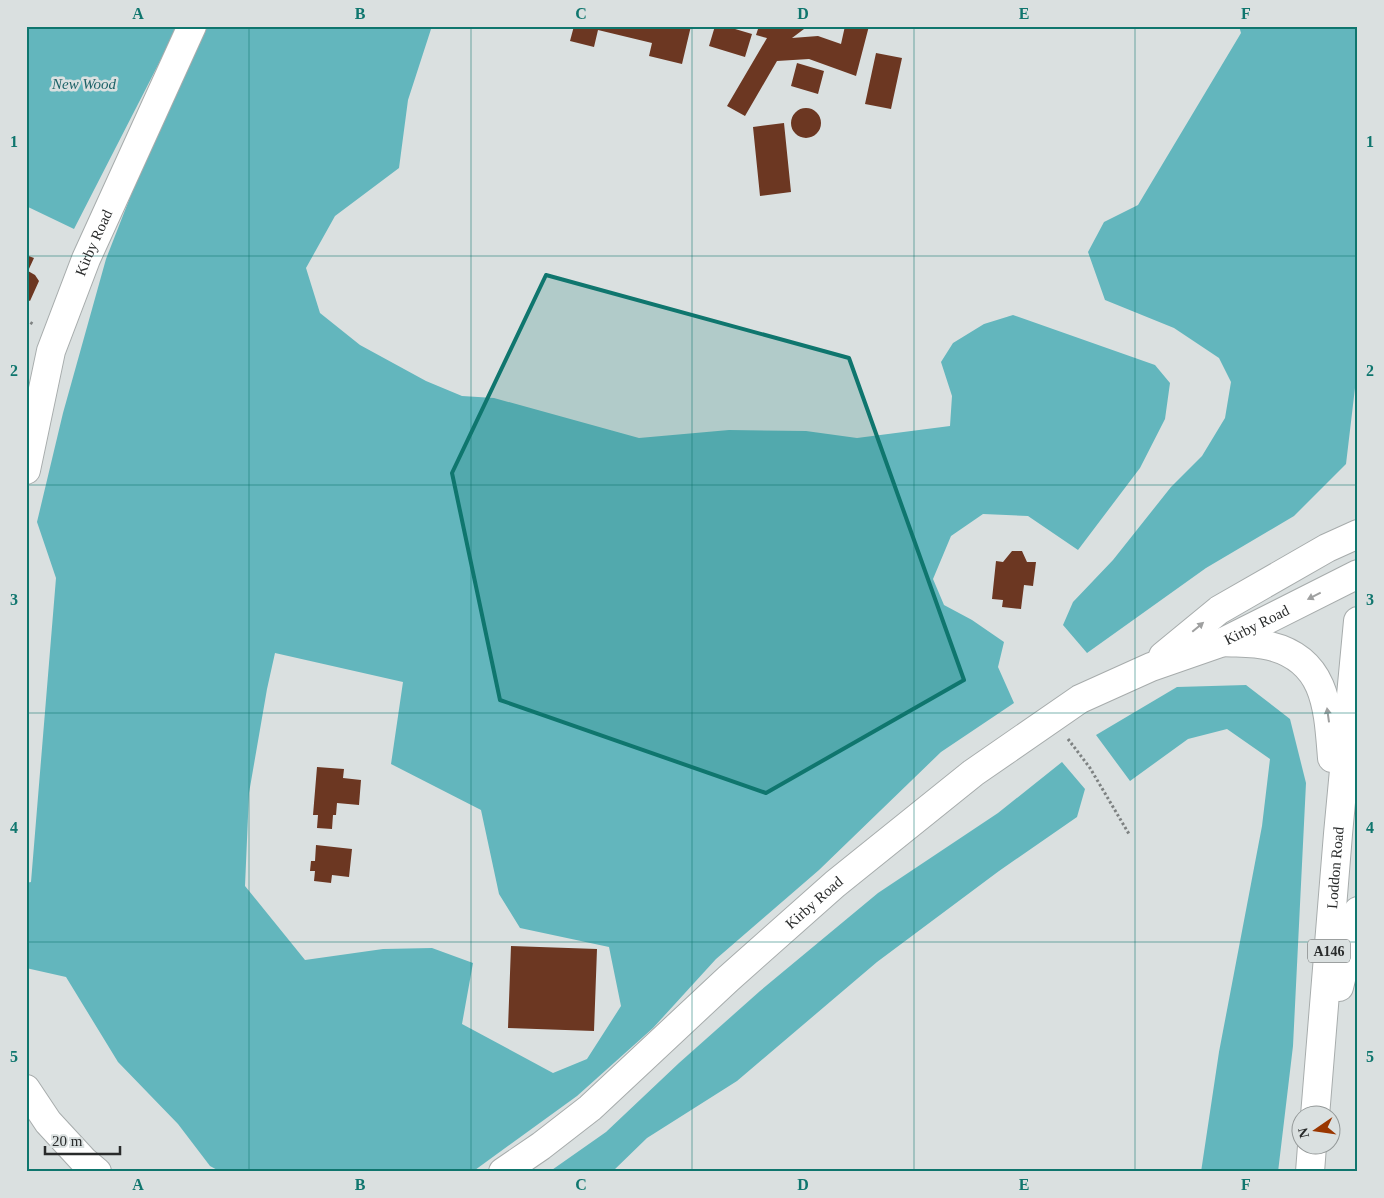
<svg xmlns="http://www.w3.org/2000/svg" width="1384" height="1198" viewBox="0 0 1384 1198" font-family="Georgia,serif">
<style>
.forest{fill:#63b6bd;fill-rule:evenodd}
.building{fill:#6c3722}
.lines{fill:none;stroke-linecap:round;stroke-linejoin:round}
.secondary-casing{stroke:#a7acac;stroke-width:30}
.highway-casing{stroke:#a7acac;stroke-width:30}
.path{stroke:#7d8181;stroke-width:3;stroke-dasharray:2.5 2.5;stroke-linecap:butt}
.secondary{stroke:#fff;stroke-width:28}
.highway{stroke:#fff;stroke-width:28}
.oneway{fill:#9fa0a0}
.marked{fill:#0f766e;fill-opacity:0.2;stroke:#0f766e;stroke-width:4;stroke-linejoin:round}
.grid{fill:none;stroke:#0f766e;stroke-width:1;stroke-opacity:0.55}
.labels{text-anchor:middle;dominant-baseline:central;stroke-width:5;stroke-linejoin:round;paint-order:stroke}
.shield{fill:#dae0e0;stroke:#5e6161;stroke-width:1}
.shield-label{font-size:14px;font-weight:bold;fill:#292b2b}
.park-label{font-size:15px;font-style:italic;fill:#1e6368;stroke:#dae0e0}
.street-label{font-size:15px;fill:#292b2b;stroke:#dae0e0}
.neatline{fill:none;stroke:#0f766e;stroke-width:2}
.grid-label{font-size:16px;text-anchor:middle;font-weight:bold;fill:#0f766e}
</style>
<rect width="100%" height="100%" fill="#dae0e0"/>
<path class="forest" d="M 26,26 L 178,26 L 74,229 L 26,206 Z
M 197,26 L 432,26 L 408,100 L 399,168 L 335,216 L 306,268 L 320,313 L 360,345 L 426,381 L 462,396 L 494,398 L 639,438 L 729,430 L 806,431 L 857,438 L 950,426 L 952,396 L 941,362 L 953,343 L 984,324 L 1013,315 L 1155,365 L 1170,383 L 1165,419 L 1140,468 L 1078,550 L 1028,516 L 983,514 L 951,536 L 933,579 L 944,605 L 972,620 L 1004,642 L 998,667 L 1014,703 L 941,752 L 819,870 L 716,959 L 653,1028 L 577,1096 L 475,1170 L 468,1172 L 221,1172 L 210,1166 L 178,1124 L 118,1062 L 66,977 L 26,968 L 26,883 L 31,882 L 56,578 L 37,522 L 63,413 L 106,259 ZM 275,653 L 403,682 L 391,764 L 481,810 L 499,894 L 520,928 L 609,947 L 621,1006 L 587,1059 L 553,1073 L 462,1024 L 473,963 L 432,948 L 383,949 L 305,960 L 245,886 L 249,793 L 267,689 Z
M 1239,26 L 1358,26 L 1358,380 L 1355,388 L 1346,464 L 1294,516 L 1206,568 L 1087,653 L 1063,625 L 1073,602 L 1113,560 L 1171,487 L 1202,456 L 1225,418 L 1231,382 L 1219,358 L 1174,328 L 1105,300 L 1088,252 L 1104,222 L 1138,205 L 1241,33 Z
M 1246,685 L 1290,719 L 1306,783 L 1293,1046 L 1278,1172 L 1201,1172 L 1219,1052 L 1262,826 L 1270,759 L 1227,729 L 1188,739 L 1130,781 L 1096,735 L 1177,687 Z
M 1062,762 L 1085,789 L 1077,817 L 999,871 L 877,962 L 737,1081 L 647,1138 L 612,1172 L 549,1172 L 606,1132 L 679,1063 L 760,991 L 878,893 L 998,813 Z"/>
<path class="building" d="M 574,26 L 691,26 L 682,64 L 649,56 L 652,43 L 598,30 L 594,47 L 570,41 Z
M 715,26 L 725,26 L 752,34 L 745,57 L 709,46 Z
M 759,26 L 808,26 L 792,38 L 818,36 L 841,44 L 845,26 L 869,26 L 856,76 L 809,59 L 777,61 L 745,116 L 727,106 L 767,38 L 756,35 Z
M 876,53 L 902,58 L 891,109 L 865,104 Z
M 797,63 L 824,71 L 818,94 L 791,86 Z
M791 123a15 15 0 1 1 30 0a15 15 0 1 1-30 0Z
M 784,123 L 791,192 L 760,196 L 753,127 Z
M 26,255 L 34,258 L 28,271 L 35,275 L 39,281 L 30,301 L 26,299 Z
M 1012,551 L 1022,551 L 1027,562 L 1036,562 L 1033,586 L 1024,585 L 1021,609 L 1002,607 L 1003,600 L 992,599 L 996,561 L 1003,562 Z
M 317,767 L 344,769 L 343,778 L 361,780 L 359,805 L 337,803 L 336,815 L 333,815 L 332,829 L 317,828 L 318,815 L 313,815 Z
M 316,845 L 352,849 L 349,877 L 332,875 L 331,883 L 314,881 L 315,871 L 310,871 L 311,861 L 315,861 Z
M 511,946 L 597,949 L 594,1031 L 508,1028 Z"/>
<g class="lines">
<g class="secondary-casing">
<g id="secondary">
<path id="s1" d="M 26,470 L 51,351 L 86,259 L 192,26"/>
<path d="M 1163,656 L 1219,610 L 1327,548 L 1358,534"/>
<path d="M 26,1089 L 48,1122 L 84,1161 L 97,1172"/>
<path id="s2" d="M 503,1172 L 541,1146 L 590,1108 L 728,979 L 835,884 L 973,773 L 1080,699 L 1151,667 L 1223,642 L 1358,574"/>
</g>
</g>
<g class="highway-casing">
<g id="highway">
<path d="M 1223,642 C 1238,643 1255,642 1270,646 C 1327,660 1328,709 1332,758"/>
<path d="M 1339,987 L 1358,911"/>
<path id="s3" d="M 1315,1116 L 1338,834 L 1358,621"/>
<path d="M 1310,1172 L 1312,1146"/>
</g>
</g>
<path class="path" d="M 26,320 L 33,324
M 1068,739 L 1090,768 L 1129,834"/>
<use href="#secondary" class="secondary"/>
<use href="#highway" class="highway"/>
</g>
<defs><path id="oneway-solid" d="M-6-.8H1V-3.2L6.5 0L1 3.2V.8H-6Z" transform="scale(1.25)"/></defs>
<g class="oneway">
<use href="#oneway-solid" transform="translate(1314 596) rotate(153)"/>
<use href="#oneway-solid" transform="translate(1198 627) rotate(-40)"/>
<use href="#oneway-solid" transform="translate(1328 715) rotate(-98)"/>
</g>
<path class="marked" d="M 546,275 L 849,358 L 964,680 L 766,793 L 500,700 L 452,473 Z"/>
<path class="grid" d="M 249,26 L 249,1172M 471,26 L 471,1172M 692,26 L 692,1172M 914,26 L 914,1172M 1135,26 L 1135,1172M 26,256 L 1358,256M 26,485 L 1358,485M 26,713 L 1358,713M 26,942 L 1358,942"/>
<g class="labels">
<rect class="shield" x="1308" y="939.5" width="42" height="23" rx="4"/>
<g class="shield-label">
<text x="1329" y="951">A146</text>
</g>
<g class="park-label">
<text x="84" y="84">New Wood</text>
</g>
<g class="street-label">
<text stroke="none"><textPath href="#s1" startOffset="238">Kirby Road</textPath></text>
<text stroke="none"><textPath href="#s2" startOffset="939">Kirby Road</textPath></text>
<text stroke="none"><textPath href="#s3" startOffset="249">Loddon Road</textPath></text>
<text stroke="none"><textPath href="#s2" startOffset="412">Kirby Road</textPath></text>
</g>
</g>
<rect width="1384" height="1198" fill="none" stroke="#dae0e0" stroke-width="55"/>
<g transform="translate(1316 1130) rotate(257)"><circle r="24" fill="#dae0e0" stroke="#939898"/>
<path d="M0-4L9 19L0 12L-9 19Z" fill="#9a3600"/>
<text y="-8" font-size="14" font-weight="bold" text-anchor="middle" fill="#292b2b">N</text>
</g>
<path d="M45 1146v8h75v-8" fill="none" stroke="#292b2b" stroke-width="2.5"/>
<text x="52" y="1146" font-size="15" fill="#292b2b" stroke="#dae0e0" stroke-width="4" paint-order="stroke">20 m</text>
<rect x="28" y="28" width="1328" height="1142" class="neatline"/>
<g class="grid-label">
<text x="138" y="19">A</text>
<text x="360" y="19">B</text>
<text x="581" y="19">C</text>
<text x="803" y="19">D</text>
<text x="1024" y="19">E</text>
<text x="1246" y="19">F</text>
<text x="14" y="147">1</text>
<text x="1370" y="147">1</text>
<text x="14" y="376">2</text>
<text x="1370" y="376">2</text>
<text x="14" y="605">3</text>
<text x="1370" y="605">3</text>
<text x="14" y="833">4</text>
<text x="1370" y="833">4</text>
<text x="14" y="1062">5</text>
<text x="1370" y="1062">5</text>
<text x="138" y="1190">A</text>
<text x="360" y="1190">B</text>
<text x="581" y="1190">C</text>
<text x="803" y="1190">D</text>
<text x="1024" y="1190">E</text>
<text x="1246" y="1190">F</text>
</g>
</svg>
